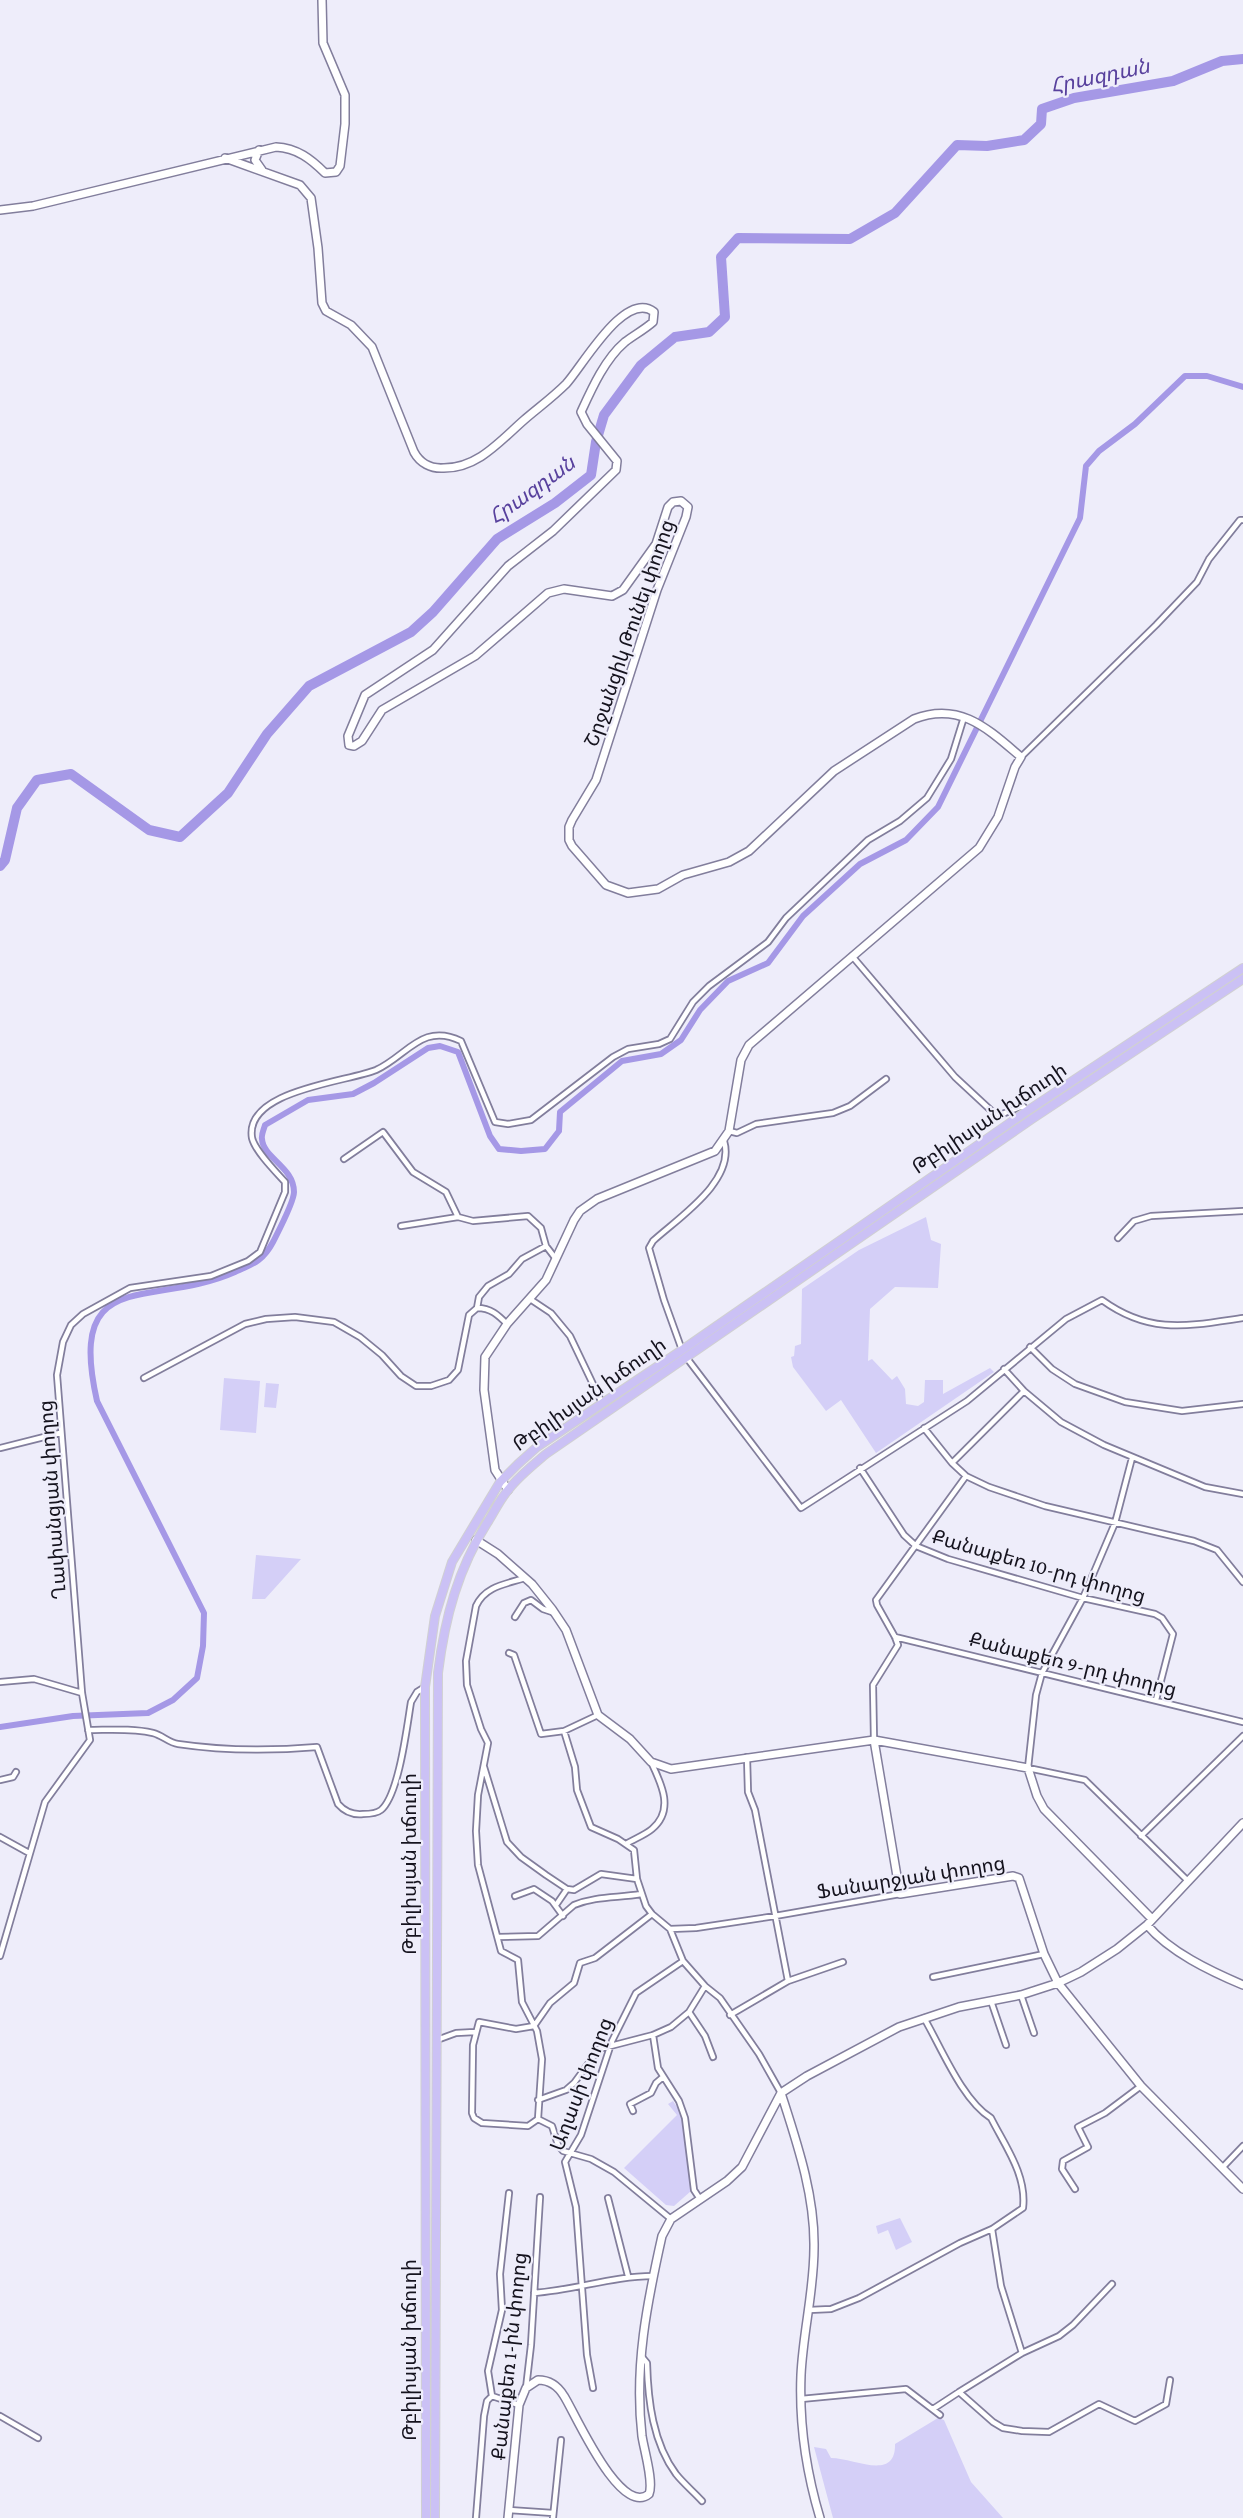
<svg xmlns="http://www.w3.org/2000/svg" width="1243" height="2518" viewBox="0 0 1243 2518" font-family="'Crimson Pro','Noto Sans Armenian',serif">
<style>
.green{fill:#d4cff7}
.lines{fill:none;stroke-linecap:round;stroke-linejoin:round}
.canal{stroke:#a598e6;stroke-width:6}
.river{stroke:#a598e6;stroke-width:10}
.street-casing{stroke:#827e9c;stroke-width:8}
.secondary-casing{stroke:#827e9c;stroke-width:10}
.primary-casing{stroke:#d0d0d2;stroke-width:10}
.street{stroke:#fff;stroke-width:4.5}
.secondary{stroke:#fff;stroke-width:7}
.primary{stroke:#cbc1f5;stroke-width:8}
.labels{text-anchor:middle;dominant-baseline:central;stroke-width:4.5;stroke-linejoin:round;paint-order:stroke}
.street-label{font-size:20px;fill:#15131e;stroke:#eeedfa}
.water-label{font-size:21px;font-style:italic;fill:#58419d;stroke:#eeedfa}
</style>
<rect width="100%" height="100%" fill="#eeedfa"/>
<path class="green" d="M 926,1217 L 931,1240 L 941,1244 L 938,1288 L 895,1287 L 870,1309 L 868,1361 L 872,1359 L 892,1380 L 897,1376 L 905,1389 L 906,1404 L 918,1406 L 924,1402 L 925,1380 L 943,1380 L 943,1394 L 990,1368 L 994,1372 L 876,1453 L 841,1400 L 826,1411 L 793,1367 L 791,1357 L 794,1356 L 795,1346 L 801,1344 L 802,1289 L 859,1250 Z
M 224,1378 L 260,1381 L 256,1433 L 220,1430 Z
M 266,1383 L 279,1384 L 276,1408 L 264,1407 Z
M 256,1555 L 301,1559 L 265,1599 L 252,1599 Z
M 673,2101 L 683,2116 L 691,2191 L 674,2206 L 666,2205 L 624,2168 L 677,2115 L 668,2104 Z
M 900,2218 L 912,2242 L 896,2250 L 888,2230 L 878,2234 L 876,2226 Z
M 938,2418 L 944,2420 L 971,2482 L 1003,2518 L 833,2518 L 814,2447 L 826,2449 L 831,2458 C 854,2458 896,2482 895,2444 Z"/>
<g class="lines">
<path class="canal" d="M 0,1727 L 73,1716 L 148,1713 L 173,1700 L 197,1678 L 203,1646 L 204,1613 L 97,1401 C 66,1264 152,1309 235,1272 C 253,1264 263,1261 273,1242 C 278,1232 294,1202 294,1192 C 294,1167 263,1158 262,1139 C 261,1135 264,1129 265,1125 L 308,1100 L 353,1094 L 374,1083 L 428,1048 L 440,1046 L 458,1052 L 490,1136 L 499,1149 L 521,1151 L 545,1149 L 559,1131 L 560,1112 L 622,1061 L 661,1054 L 681,1040 L 700,1010 L 728,981 L 768,963 L 803,916 L 860,864 L 906,840 L 938,807 L 1080,518 L 1086,466 L 1099,451 L 1135,424 L 1185,376 L 1207,376 L 1243,387"/>
<path class="river" d="M 0,866 L 5,860 L 17,808 L 37,780 L 71,774 L 149,830 L 180,837 L 228,793 L 267,734 L 309,686 L 411,632 L 433,612 L 497,539 L 555,503 L 591,475 L 596,442 L 604,415 L 641,365 L 675,337 L 709,332 L 725,317 L 721,257 L 738,238 L 850,239 L 895,213 L 957,145 L 987,146 L 1024,140 L 1041,124 L 1042,109 L 1074,98 L 1173,81 L 1222,61 L 1243,59"/>
<g class="street-casing">
<path id="street" d="M 1021,757 L 1156,625 L 1197,582 L 1209,559 L 1240,520 L 1243,520
M 852,956 L 955,1077 L 997,1116 L 1023,1106 L 1027,1111
M 729,1131 L 737,1133 L 756,1124 L 833,1113 L 850,1106 L 886,1079
M 344,1159 L 383,1132 L 413,1172 L 446,1192 L 458,1217 L 473,1221 L 528,1216 L 541,1228 L 546,1246 L 556,1259
M 401,1226 L 458,1217
M 1118,1238 L 1134,1221 L 1151,1216 L 1243,1211
M 530,1299 L 551,1313 L 570,1336 L 602,1403
M 477,1308 L 479,1297 L 488,1286 L 509,1274 L 522,1259 L 546,1246
M 1030,1347 L 1052,1369 L 1075,1384 L 1125,1402 L 1182,1411 L 1243,1404
M 682,1350 L 664,1300 L 649,1248 L 653,1241 C 678,1218 736,1181 724,1141
M 686,1357 L 801,1508 L 967,1401 L 1066,1319 L 1102,1300 C 1150,1335 1188,1326 1243,1318
M 1004,1369 L 1024,1391 L 1061,1422 L 1104,1445 L 1205,1487 L 1243,1494
M 144,1378 L 245,1324 L 266,1319 L 295,1317 L 334,1322 L 360,1337 L 382,1355 L 401,1376 L 416,1386 L 431,1386 L 449,1380 L 458,1370 L 469,1315 L 477,1308 C 491,1308 498,1315 507,1324
M 924,1428 L 952,1463 L 966,1476 L 989,1487 L 1045,1506 L 1194,1541 L 1217,1550 L 1243,1582
M 0,1448 L 60,1433
M 1132,1458 L 1115,1523 L 1083,1598 L 1042,1673 L 1036,1695 L 1028,1768 L 1085,1780 L 1188,1881
M 952,1463 L 1024,1391
M 860,1468 L 904,1535 L 916,1546 L 948,1559 L 1083,1598 L 1155,1614 L 1162,1618 L 1173,1634 L 1156,1700
M 525,1578 C 506,1584 485,1586 476,1606 L 466,1661 L 467,1685 L 481,1729 L 488,1743 L 478,1795 L 476,1831 L 478,1865 L 501,1951 L 518,1960 L 522,2002 L 537,2031 L 542,2059 L 538,2119
M 515,1617 L 524,1603 L 531,1600 L 543,1609 L 555,1613
M 895,1637 L 1243,1722
M 509,1653 L 514,1655 L 541,1734 L 564,1731 L 598,1715
M 0,1682 L 34,1679 L 82,1693
M 88,1730 C 109,1730 132,1728 153,1733 C 162,1735 169,1743 178,1744 C 225,1751 270,1751 317,1747 L 338,1804 C 345,1812 353,1815 363,1814 C 369,1814 376,1814 381,1810 C 399,1795 407,1726 411,1702 L 417,1692 L 425,1687
M 564,1731 L 575,1767 L 577,1790 L 591,1827 L 618,1839 L 634,1850 L 637,1879 L 646,1906 L 652,1914 L 670,1929 L 683,1961 L 705,1986 L 720,1998 L 759,2054 L 781,2093
M 874,1740 L 873,1685 L 898,1645 L 895,1637 L 877,1605 L 876,1600 L 966,1476
M 747,1757 L 748,1792 L 755,1810 L 788,1981
M 484,1767 L 507,1842 L 521,1857 L 546,1875 L 567,1889 L 574,1890 L 601,1874 L 637,1879
M 0,1780 L 13,1777 L 16,1772
M 1141,1836 L 1243,1736
M 0,1837 L 29,1853
M 626,1844 C 634,1839 645,1835 652,1829 C 675,1810 661,1783 651,1762
M 515,1896 L 534,1889 L 552,1901 L 563,1916
M 556,1905 L 567,1889
M 670,1929 L 696,1928 L 775,1916 L 900,1894
M 498,1937 L 538,1936 L 574,1905 C 596,1896 618,1898 641,1894
M 0,1956 L 45,1802 L 90,1740 L 82,1693 L 57,1375 L 63,1342 L 71,1325 L 83,1314 L 130,1288 L 211,1276 L 248,1261 L 260,1252 L 285,1192 L 285,1182 C 276,1172 255,1151 252,1138 C 244,1090 347,1082 376,1070 C 407,1056 422,1022 461,1041 L 495,1122 L 508,1124 L 531,1120 L 613,1057 L 628,1049 L 659,1044 L 670,1039 L 693,1002 L 709,986 L 768,942 L 786,918 L 868,840 L 900,821 L 927,798 L 951,759 L 964,717
M 933,1977 L 1044,1954
M 1021,1995 L 1034,2033
M 991,2001 L 1006,2045
M 689,2012 L 705,2036 L 713,2057
M 730,2015 L 788,1981 L 843,1962
M 534,2026 L 516,2029 L 479,2022 L 473,2045 L 472,2113 L 474,2118 L 482,2123 L 528,2126 L 538,2119
M 534,2026 L 550,2003 L 574,1983 L 580,1963 L 595,1958 L 652,1914
M 653,2035 L 658,2068 L 679,2101 L 685,2118 L 694,2190 L 700,2199
M 437,2040 L 456,2033 L 475,2032
M 538,2100 L 566,2090 L 574,2083 L 599,2049 L 653,2035 L 671,2027 L 689,2012 L 705,1986
M 633,2111 L 630,2104 L 651,2093 L 656,2083 L 663,2077
M 538,2119 L 552,2126 L 558,2145 L 563,2151 L 591,2159 L 614,2172 L 671,2219
M 1222,2168 L 1243,2146
M 1075,2189 L 1062,2169 L 1063,2161 L 1088,2147 L 1078,2127 L 1105,2113 L 1141,2086
M 608,2198 L 628,2276
M 992,2229 L 1001,2286 L 1022,2353
M 534,2293 C 575,2290 613,2276 653,2276
M 809,2310 L 831,2309 L 859,2298 L 960,2243 L 992,2229 L 1023,2208 C 1027,2175 1005,2146 991,2118 C 962,2100 941,2047 924,2018
M 642,2357 L 647,2363 C 648,2401 653,2443 676,2474 C 684,2484 694,2492 702,2501
M 526,2388 L 531,2345 L 540,2197
M 593,2388 L 587,2355 L 576,2207 L 565,2162 L 581,2135 L 612,2041 L 636,1993 L 683,1961
M 959,2392 L 1022,2353 L 1059,2336 L 1073,2325 L 1112,2284
M 492,2396 L 488,2371 L 502,2310 L 500,2274 L 509,2193
M 492,2396 L 519,2405
M 801,2399 L 906,2389 L 940,2415
M 933,2409 L 959,2392 L 993,2422 L 1003,2428 L 1022,2431 L 1049,2432 L 1099,2404 L 1135,2421 L 1166,2404 L 1170,2380
M 0,2416 L 38,2438
M 509,2510 L 553,2513
M 476,2518 L 484,2416 L 487,2401 L 492,2396
M 553,2518 L 561,2440"/>
</g>
<g class="secondary-casing">
<path id="secondary" d="M 259,150 L 255,160 L 262,170
M 225,158 L 300,185 L 311,198 L 318,248 L 322,303 L 326,311 L 351,325 L 372,347 L 414,452 C 420,463 431,469 444,468 C 478,468 500,441 524,420 C 538,408 553,397 566,384 C 582,367 625,289 654,312 L 653,322 C 644,330 634,335 625,342 C 605,359 592,388 581,412 L 587,424 L 617,461 L 616,470 L 553,531 L 508,566 L 433,650 L 365,695 L 348,736 L 349,745 L 354,746 L 362,741 L 382,710 L 475,656 L 548,593 L 564,589 L 612,596 L 623,590 L 656,544 L 668,507 L 673,502 L 681,501 L 688,507 L 686,517 L 657,590 L 596,780 L 572,820 L 569,827 L 569,840 L 572,846 L 606,885 L 628,893 L 658,889 L 683,875 L 729,862 L 749,851 L 834,771 L 914,719 C 960,701 988,729 1021,757 L 1015,767 L 998,817 L 979,848 L 749,1045 L 741,1060 L 729,1131 L 715,1151 L 597,1199 L 580,1211 L 574,1220 L 546,1280 L 507,1324 L 485,1357 L 484,1390 L 495,1470 L 508,1490
M 0,210 L 33,206 L 276,147 C 297,148 311,159 325,173 L 336,172 L 340,166 L 345,124 L 345,95 L 323,43 L 322,0
M 476,1540 L 498,1554 L 532,1584 L 552,1609 L 566,1630 L 598,1715 L 630,1739 L 651,1762 L 671,1769 L 874,1740 L 1028,1768 L 1037,1796 L 1044,1809 L 1152,1919
M 874,1740 L 900,1894 L 1013,1876 L 1019,1878 L 1044,1954 L 1058,1983 L 1141,2086 L 1243,2189
M 1147,1925 C 1170,1952 1210,1971 1243,1985
M 781,2093 C 797,2143 815,2195 814,2248 C 814,2291 803,2332 801,2375 C 799,2425 806,2471 820,2518
M 508,2518 L 519,2405 L 526,2388 L 538,2380 C 550,2380 558,2386 564,2396 C 574,2411 620,2518 649,2494 C 654,2482 644,2450 642,2436 C 634,2367 647,2303 662,2236 L 671,2219 L 727,2181 L 742,2167 L 781,2093 L 807,2076 L 899,2027 L 959,2007 L 1021,1995 L 1058,1983 L 1081,1972 L 1117,1949 L 1147,1925 L 1243,1823"/>
</g>
<g class="primary-casing">
<path id="primary" d="M 426,2518 L 425,1687 L 435,1616 L 452,1562 L 500,1482 L 518,1464 L 537,1447 L 682,1350 L 1027,1111 L 1243,968
M 435,2518 L 438,1673 C 445,1617 458,1568 489,1520 C 495,1510 501,1498 509,1489 C 519,1476 533,1465 546,1454 L 1032,1119 L 1243,979"/>
</g>
<use href="#street" class="street"/>
<use href="#secondary" class="secondary"/>
<use href="#primary" class="primary"/>
</g>
<g class="labels">
<g class="street-label">
<text transform="translate(629 633) rotate(-71)">Շրջանցիկ Թունել փողոց</text>
<text transform="translate(989 1118) rotate(-34)">Թբիլիսյան խճուղի</text>
<text transform="translate(589 1394) rotate(-35)">Թբիլիսյան խճուղի</text>
<text transform="translate(52 1500) rotate(-94)">Ղափանցյան փողոց</text>
<text transform="translate(1039 1566) rotate(16)">Քանաքեռ 10-րդ փողոց</text>
<text transform="translate(1073 1664) rotate(14)">Քանաքեռ 9-րդ փողոց</text>
<text transform="translate(409 1864) rotate(-90)">Թբիլիսյան խճուղի</text>
<text transform="translate(911 1877) rotate(-9)">Ֆանարջյան փողոց</text>
<text transform="translate(581 2084) rotate(-69)">Աղասի փողոց</text>
<text transform="translate(409 2350) rotate(-90)">Թբիլիսյան խճուղի</text>
<text transform="translate(509 2356) rotate(-84)">Քանաքեռ 1-ին փողոց</text>
</g>
<g class="water-label">
<text transform="translate(1100 76) rotate(-12)">Հրազդան</text>
<text transform="translate(532 490) rotate(-36)">Հրազդան</text>
</g>
</g>
</svg>
